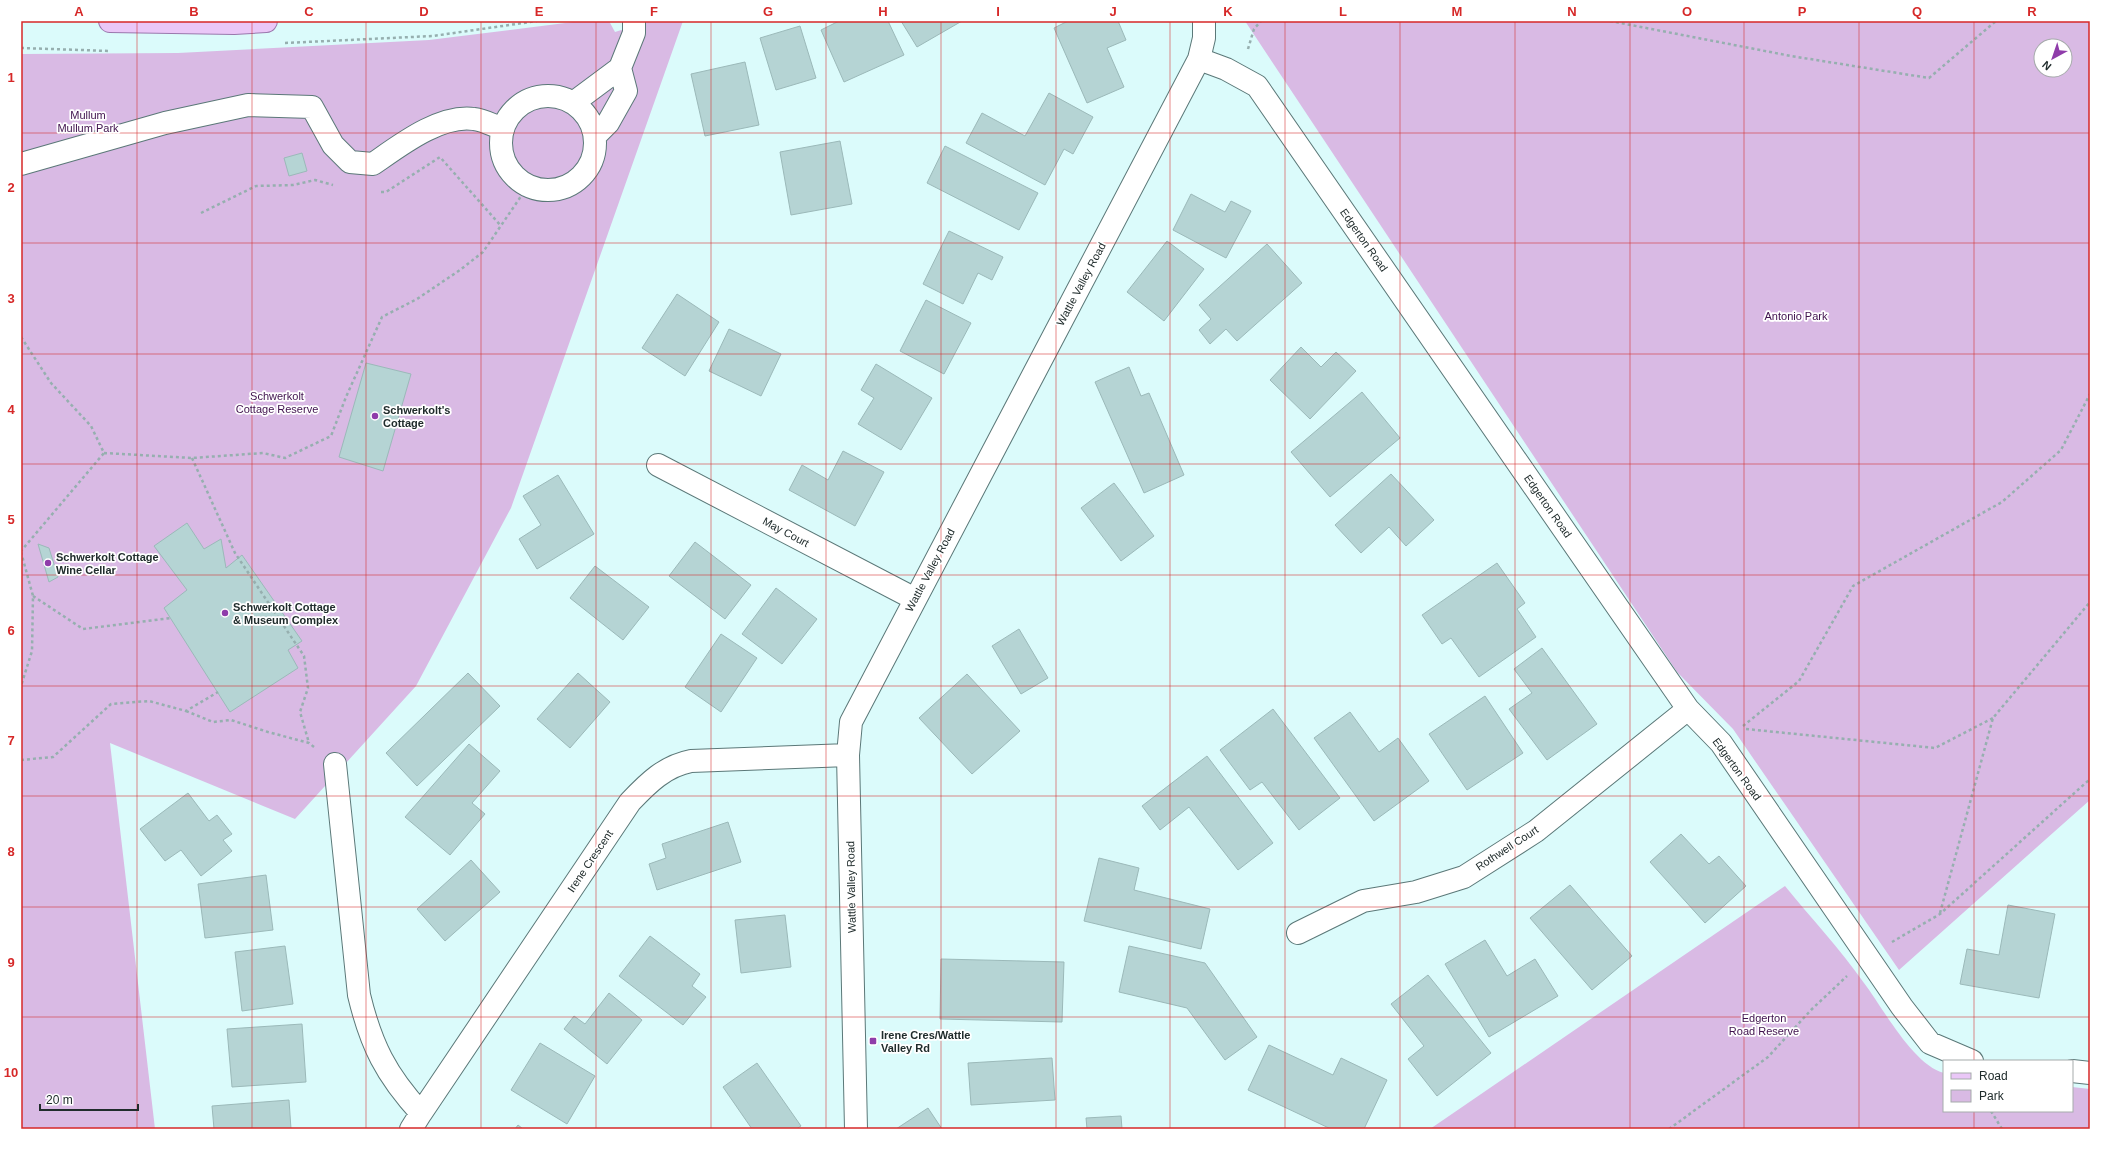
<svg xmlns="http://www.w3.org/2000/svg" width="2111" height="1150" viewBox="0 0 2111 1150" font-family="Helvetica,sans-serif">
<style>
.green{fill:#d9bae4;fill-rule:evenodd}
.building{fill:#b5d4d4;stroke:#9bb9b9}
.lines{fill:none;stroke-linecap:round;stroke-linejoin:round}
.minor-casing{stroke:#5b7878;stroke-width:24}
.major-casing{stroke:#9a78ad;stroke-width:24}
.path{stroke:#96afaf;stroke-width:2.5;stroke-dasharray:3 3;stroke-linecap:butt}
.minor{stroke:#fff;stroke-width:22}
.major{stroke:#eac7f7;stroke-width:22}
.grid{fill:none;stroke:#d62828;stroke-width:1;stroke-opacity:0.55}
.poi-dot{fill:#8f3caa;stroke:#fff;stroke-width:1.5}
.labels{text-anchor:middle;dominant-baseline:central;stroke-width:3.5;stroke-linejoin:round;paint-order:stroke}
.park-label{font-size:11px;fill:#3f114d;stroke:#fff}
.street-label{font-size:11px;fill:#202c2c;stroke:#fff}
.poi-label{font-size:11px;font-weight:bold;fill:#202c2c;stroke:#fff;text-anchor:start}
.neatline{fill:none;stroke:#d62828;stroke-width:1.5}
.grid-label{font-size:13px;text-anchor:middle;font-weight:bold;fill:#d62828}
</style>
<rect width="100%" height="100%" fill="#dbfbfb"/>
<path class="green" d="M 581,21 L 609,21 L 615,32 L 650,21 L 683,21 L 511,508 L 416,686 L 295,819 L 110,743 L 155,1129 L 21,1129 L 21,54 L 178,53 L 429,40 Z
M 1245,21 L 2090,21 L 2090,800 L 1899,970 L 1733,729 L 1677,672 ZM 2041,46 L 2065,46 L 2065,70 L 2041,70 Z
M 1785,886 C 1811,918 1840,949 1864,983 C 1883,1008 1913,1065 1944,1073 L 1944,1111 L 2072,1111 L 2072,1087 L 2090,1089 L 2090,1129 L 1430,1129 Z"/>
<path class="building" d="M 839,21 L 888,21 L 904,55 L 844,82 L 821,30 Z
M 901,21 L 962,21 L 917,47 Z
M 1068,21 L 1118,21 L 1126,40 L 1107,48 L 1124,87 L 1087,103 L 1054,28 Z
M 800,26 L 816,78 L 776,90 L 760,38 Z
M 745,62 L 759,125 L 705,136 L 691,74 Z
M 1049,93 L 1093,117 L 1073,154 L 1064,149 L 1045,185 L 966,143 L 982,113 L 1025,136 Z
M 840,141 L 852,204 L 791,215 L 780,152 Z
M 945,146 L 1038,193 L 1019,230 L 927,183 Z
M 302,153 L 307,171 L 289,176 L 284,158 Z
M 1191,194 L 1225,212 L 1231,201 L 1251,211 L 1226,258 L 1173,230 Z
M 949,231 L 1003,257 L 992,280 L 978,273 L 963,304 L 923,284 Z
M 1167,241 L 1204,269 L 1164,321 L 1127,292 Z
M 1267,244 L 1302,283 L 1237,341 L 1226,329 L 1210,344 L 1199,330 L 1211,319 L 1199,305 Z
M 677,294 L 719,322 L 685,376 L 642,348 Z
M 926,300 L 971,323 L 944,374 L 900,351 Z
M 729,329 L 781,354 L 761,396 L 709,371 Z
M 1301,347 L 1321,367 L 1336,352 L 1356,371 L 1310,419 L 1270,380 Z
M 366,363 L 411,374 L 383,471 L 339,457 Z
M 876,364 L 932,398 L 901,450 L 858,424 L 874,398 L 861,390 Z
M 1129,367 L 1141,396 L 1149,393 L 1184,475 L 1144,493 L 1095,382 Z
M 1362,392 L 1400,438 L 1330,497 L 1291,452 Z
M 843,451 L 884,472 L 855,526 L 789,490 L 802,465 L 828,480 Z
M 1391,474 L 1434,520 L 1406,546 L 1389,527 L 1361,553 L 1335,525 Z
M 558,475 L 594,534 L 537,569 L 519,539 L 541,525 L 523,496 Z
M 1114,483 L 1154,536 L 1121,561 L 1081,508 Z
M 187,523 L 204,549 L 221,539 L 226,568 L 242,555 L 302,641 L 288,650 L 298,668 L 230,712 L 164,608 L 187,590 L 154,546 Z
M 695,542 L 751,585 L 725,619 L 669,576 Z
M 38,544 L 49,548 L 58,577 L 49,582 Z
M 1497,563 L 1525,603 L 1517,609 L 1536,637 L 1479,677 L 1451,638 L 1442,644 L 1422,615 Z
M 595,566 L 649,607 L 623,640 L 570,598 Z
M 776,588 L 817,619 L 782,664 L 742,634 Z
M 1019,629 L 1048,678 L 1021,694 L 992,646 Z
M 721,634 L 757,658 L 721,712 L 685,687 Z
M 1542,648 L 1597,724 L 1547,760 L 1509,709 L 1532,693 L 1514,669 Z
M 468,673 L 500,706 L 417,786 L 386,753 Z
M 578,673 L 610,702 L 570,748 L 537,719 Z
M 967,674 L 1020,731 L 972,774 L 919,718 Z
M 1485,696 L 1523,753 L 1467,790 L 1429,734 Z
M 1273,709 L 1340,798 L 1299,830 L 1262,782 L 1250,790 L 1220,750 Z
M 1350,712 L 1379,752 L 1398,738 L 1429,781 L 1374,821 L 1314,738 Z
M 469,744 L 500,771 L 472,803 L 485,814 L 450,855 L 405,817 Z
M 1207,756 L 1273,843 L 1238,870 L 1189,807 L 1160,830 L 1142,806 Z
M 188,793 L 209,821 L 217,815 L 232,834 L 223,840 L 232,851 L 201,876 L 181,850 L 165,861 L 140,829 Z
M 728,822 L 741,862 L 657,890 L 649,864 L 666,858 L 662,844 Z
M 1681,834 L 1709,864 L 1719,856 L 1746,886 L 1705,923 L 1650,862 Z
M 1099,858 L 1139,868 L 1134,890 L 1210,909 L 1201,949 L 1084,921 Z
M 471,860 L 500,892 L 445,941 L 417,909 Z
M 266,875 L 273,930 L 205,938 L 198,884 Z
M 1570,885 L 1632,956 L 1592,990 L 1530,918 Z
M 2008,905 L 2055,914 L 2039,998 L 1960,984 L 1967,949 L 1999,955 Z
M 785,915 L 791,967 L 741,973 L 735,920 Z
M 650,936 L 700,974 L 692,986 L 706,997 L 683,1025 L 619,976 Z
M 1485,940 L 1507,976 L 1535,959 L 1558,996 L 1489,1037 L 1445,964 Z
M 285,946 L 293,1004 L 242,1011 L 235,952 Z
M 1129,946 L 1205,963 L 1257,1037 L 1225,1060 L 1187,1008 L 1119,992 Z
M 941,959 L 1064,962 L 1062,1022 L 940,1019 Z
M 1428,975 L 1491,1053 L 1437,1096 L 1408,1059 L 1424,1046 L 1391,1004 Z
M 609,993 L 642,1020 L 607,1064 L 564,1029 L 574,1016 L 585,1024 Z
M 302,1024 L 306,1082 L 232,1087 L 227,1029 Z
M 540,1043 L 595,1076 L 567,1124 L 511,1090 Z
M 1269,1045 L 1333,1075 L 1341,1058 L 1387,1080 L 1364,1129 L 1331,1129 L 1248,1090 Z
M 1052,1058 L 1055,1100 L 971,1105 L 968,1063 Z
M 757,1063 L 801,1126 L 796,1129 L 752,1129 L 723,1087 Z
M 289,1100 L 291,1129 L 214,1129 L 212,1106 Z
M 928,1108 L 942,1129 L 896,1129 Z
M 1121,1116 L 1122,1129 L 1087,1129 L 1086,1118 Z
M 518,1125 L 523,1129 L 515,1129 Z"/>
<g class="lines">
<g class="minor-casing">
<path id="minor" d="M 1199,59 L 1226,69 L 1257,86 L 1688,709 L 1721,743 L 1902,1007 L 1930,1043 L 1972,1061
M501 143a47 47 0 1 1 94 0a47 47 0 1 1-94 0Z
M 573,103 L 620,68 L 634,33 L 634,21
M 595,136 L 608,123 L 626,91 L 620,68
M 21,164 L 165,123 L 248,105 L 312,107 L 333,145 L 350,162 L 373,164 C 399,146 440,114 474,119 C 484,120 494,126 503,129
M 658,465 L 915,599
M 335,764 L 359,995 C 371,1045 386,1075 421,1113 L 630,802 C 648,783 665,766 691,761 L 848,755
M 1298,933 L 1363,901 L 1416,892 L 1464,877 L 1536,831 L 1688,709
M 2072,1071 L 2090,1073
M 411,1129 L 421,1113
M 856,1129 L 848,755 L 851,722 L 1199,59 L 1204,38 L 1204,21"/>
</g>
<g class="major-casing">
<path id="major" d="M 110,21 L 234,23 L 266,21"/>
</g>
<path class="path" d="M 1610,21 L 1791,56 L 1929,78 L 1996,21
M 285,43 L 433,36 L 537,21
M 21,48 L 110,51
M 1248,49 L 1254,29 L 1261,21
M 381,192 L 386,192 L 440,157 L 501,226
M 201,213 L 256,186 L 293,185 L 315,180 L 333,185
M 21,337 L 51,383 L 91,426 L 104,453 L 21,551
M 104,453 L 192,458 L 263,453 L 285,458 L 331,436 L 346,397 L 382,317 L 417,299 L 460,270 L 483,252 L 528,186
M 192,458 L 235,553 L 304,656 L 308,688 L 300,712 L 309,743
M 21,552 L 33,596 L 32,651 L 21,686
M 33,596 L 83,629 L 171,618
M 186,711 L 213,722 L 231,720 L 268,732 L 309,743 L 314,747
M 1743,726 L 1799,681 L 1853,586 L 2002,502 L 2061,450 L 2090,394
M 1746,729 L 1935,748 L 1993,718
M 21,760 L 53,757 L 111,704 L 149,701 L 186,711 L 218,692
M 1940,913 L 1993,718 L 2090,602
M 1892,942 L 1940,914 L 2090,779
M 1991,1111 L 2002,1129
M 1669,1129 L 1768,1057 L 1811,1010 L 1847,976"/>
<use href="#minor" class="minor"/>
<use href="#major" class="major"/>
</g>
<path class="grid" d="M 137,21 L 137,1129M 252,21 L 252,1129M 366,21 L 366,1129M 481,21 L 481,1129M 596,21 L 596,1129M 711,21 L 711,1129M 826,21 L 826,1129M 941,21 L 941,1129M 1056,21 L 1056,1129M 1170,21 L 1170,1129M 1285,21 L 1285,1129M 1400,21 L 1400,1129M 1515,21 L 1515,1129M 1630,21 L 1630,1129M 1744,21 L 1744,1129M 1859,21 L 1859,1129M 1974,21 L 1974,1061M 21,133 L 2090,133M 21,243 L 2090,243M 21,354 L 2090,354M 21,464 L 2090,464M 21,575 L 2090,575M 21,686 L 2090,686M 21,796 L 2090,796M 21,907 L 2090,907M 21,1017 L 2090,1017M 1974,1111 L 1974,1129"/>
<g class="poi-dot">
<circle cx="375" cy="416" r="4"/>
<circle cx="48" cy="563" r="4"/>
<circle cx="225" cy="613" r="4"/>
<rect x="869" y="1037" width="8" height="8" rx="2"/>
</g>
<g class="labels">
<g class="park-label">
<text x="88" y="115">Mullum<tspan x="88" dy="13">Mullum Park</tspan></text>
<text x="1796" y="316">Antonio Park</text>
<text x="277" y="396">Schwerkolt<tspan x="277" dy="13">Cottage Reserve</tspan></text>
<text x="1764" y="1018">Edgerton<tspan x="1764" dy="13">Road Reserve</tspan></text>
</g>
<g class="street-label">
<text transform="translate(1364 240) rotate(55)">Edgerton Road</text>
<text transform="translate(1081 284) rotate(-62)">Wattle Valley Road</text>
<text transform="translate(1548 506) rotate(55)">Edgerton Road</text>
<text transform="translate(786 532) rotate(28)">May Court</text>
<text transform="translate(930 570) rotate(-62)">Wattle Valley Road</text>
<text transform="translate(1737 769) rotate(54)">Edgerton Road</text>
<text transform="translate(1507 848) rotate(-33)">Rothwell Court</text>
<text transform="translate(590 861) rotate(-56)">Irene Crescent</text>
<text transform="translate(851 887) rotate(-91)">Wattle Valley Road</text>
</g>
<g class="poi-label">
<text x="383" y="410">Schwerkolt's<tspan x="383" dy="13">Cottage</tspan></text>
<text x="56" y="557">Schwerkolt Cottage<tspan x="56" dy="13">Wine Cellar</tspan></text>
<text x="233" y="607">Schwerkolt Cottage<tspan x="233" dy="13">&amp; Museum Complex</tspan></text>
<text x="881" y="1035">Irene Cres/Wattle<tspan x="881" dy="13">Valley Rd</tspan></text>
</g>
</g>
<rect width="2111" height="1150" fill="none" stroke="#ffffff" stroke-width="44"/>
<rect x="1943" y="1060" width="130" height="52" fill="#ffffff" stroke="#a6abab"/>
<rect x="1951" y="1073" width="20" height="6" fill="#eac7f7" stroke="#a6abab"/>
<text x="1979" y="1080" font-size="12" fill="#202c2c">Road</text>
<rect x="1951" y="1090" width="20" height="12" fill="#d9bae4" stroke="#a6abab"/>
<text x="1979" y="1100" font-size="12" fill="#202c2c">Park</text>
<g transform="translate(2053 58) rotate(220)"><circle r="19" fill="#ffffff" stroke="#a6abab"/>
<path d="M0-3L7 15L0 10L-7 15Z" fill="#8f3caa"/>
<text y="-6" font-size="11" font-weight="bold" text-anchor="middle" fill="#202c2c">N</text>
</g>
<path d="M40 1104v6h98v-6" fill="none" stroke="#202c2c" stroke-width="2"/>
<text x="46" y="1104" font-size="12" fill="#202c2c" stroke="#ffffff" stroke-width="3" paint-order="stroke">20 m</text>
<rect x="22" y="22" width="2067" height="1106" class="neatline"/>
<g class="grid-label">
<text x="79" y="16">A</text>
<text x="194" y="16">B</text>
<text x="309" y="16">C</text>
<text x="424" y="16">D</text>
<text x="539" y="16">E</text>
<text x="654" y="16">F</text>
<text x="768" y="16">G</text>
<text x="883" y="16">H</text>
<text x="998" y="16">I</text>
<text x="1113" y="16">J</text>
<text x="1228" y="16">K</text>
<text x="1343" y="16">L</text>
<text x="1457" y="16">M</text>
<text x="1572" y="16">N</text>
<text x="1687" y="16">O</text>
<text x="1802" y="16">P</text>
<text x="1917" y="16">Q</text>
<text x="2032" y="16">R</text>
<text x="11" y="82">1</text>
<text x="11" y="192">2</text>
<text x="11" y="303">3</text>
<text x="11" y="414">4</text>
<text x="11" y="524">5</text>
<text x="11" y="635">6</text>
<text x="11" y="745">7</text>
<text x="11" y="856">8</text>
<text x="11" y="967">9</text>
<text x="11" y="1077">10</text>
</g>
</svg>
